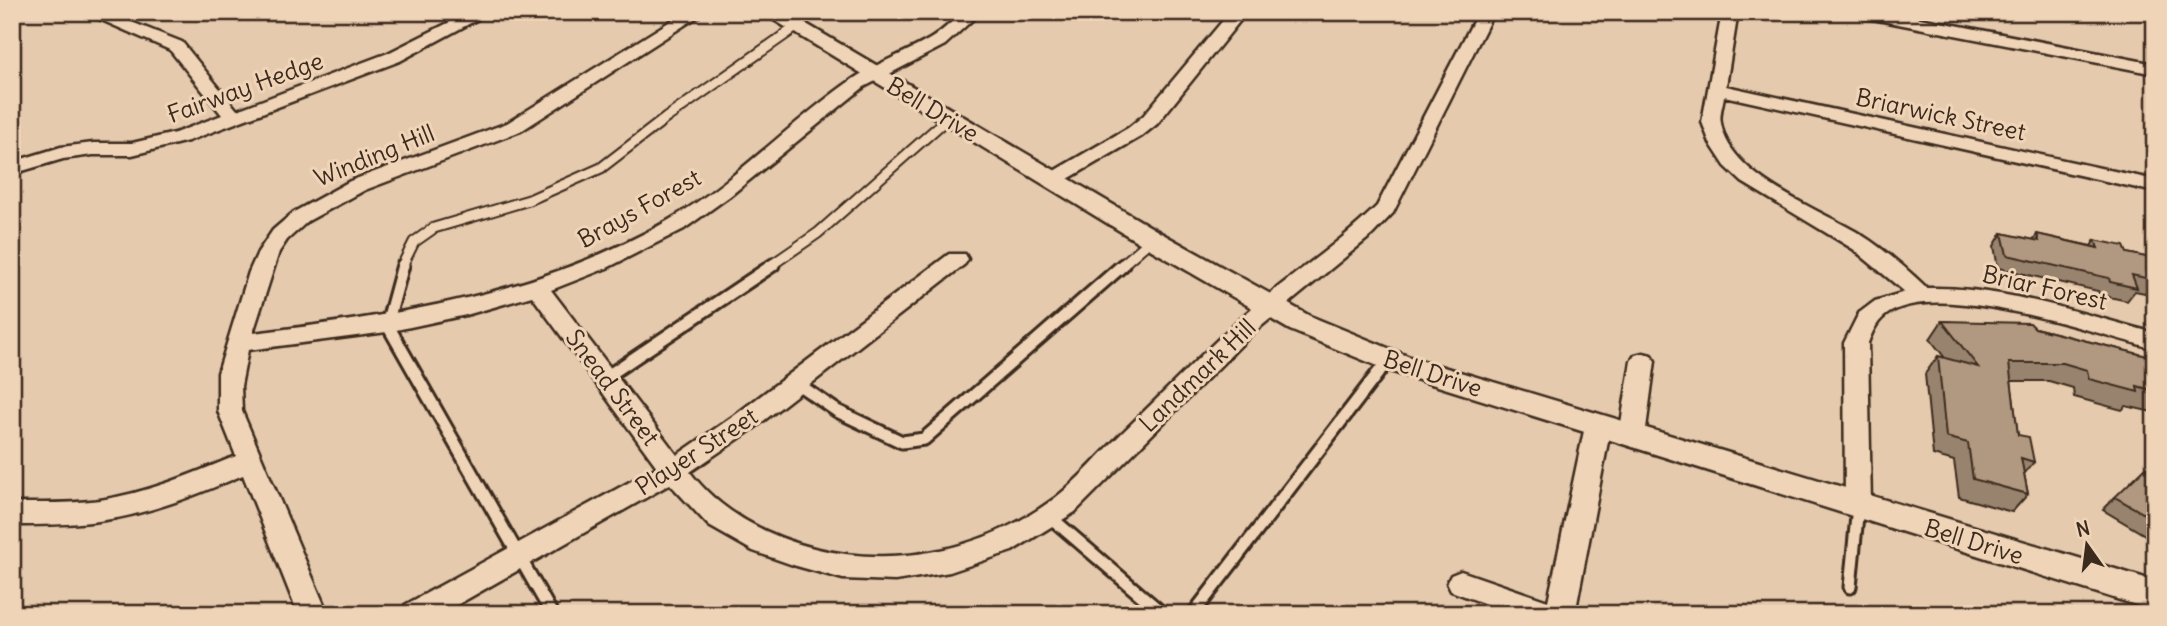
<svg xmlns="http://www.w3.org/2000/svg" width="2167" height="626" viewBox="0 0 2167 626" font-family="Delius,sans-serif">
<style>
.lines{fill:none;stroke-linecap:round;stroke-linejoin:round}
.service-far1-casing{stroke:#3b2a1e;stroke-width:13}
.service-casing{stroke:#3b2a1e;stroke-width:17}
.minor-casing{stroke:#3b2a1e;stroke-width:5}
.tertiary-casing{stroke:#3b2a1e;stroke-width:5}
.service-far1{stroke:#f0d4b7;stroke-width:9}
.service{stroke:#f0d4b7;stroke-width:11}
.minor{fill:#f0d4b7;fill-rule:evenodd}
.tertiary{fill:#f0d4b7;fill-rule:evenodd}
.wall{fill:#98836e;stroke:#3b2a1e;stroke-width:2}
.building{fill:#b19880;stroke:#3b2a1e;stroke-width:2}
.labels{text-anchor:middle;dominant-baseline:central;stroke-width:6;stroke-linejoin:round;paint-order:stroke}
.street-label{font-size:24px;fill:#3b2a1e;stroke:#f0d4b7}
</style>
<rect width="100%" height="100%" fill="#e5caae"/>
<filter id="ink" filterUnits="userSpaceOnUse"><feTurbulence type="fractalNoise" baseFrequency=".0143" numOctaves="2"/><feDisplacementMap in="SourceGraphic" scale="14" xChannelSelector="R" yChannelSelector="G"/><feConvolveMatrix kernelMatrix="1 2 1 2 8 2 1 2 1" color-interpolation-filters="sRGB"/></filter>
<g filter="url(#ink)">
<g class="lines">
<g class="service-far1-casing">
<path id="service-far1" d="M 402,266 L 414,242 L 434,228 L 529,200 L 601,168 L 666,118 L 796,27
M 770,266 L 818,233 L 948,118
M 1121,266 L 1152,239"/>
</g>
<g class="service-casing">
<path id="service" d="M 403,265 L 387,324 L 552,614
M 606,377 L 773,265
M 795,382 L 837,411 L 902,442 L 924,439 L 1123,265
M 1049,516 L 1163,614
M 1850,587 L 1858,506
M 1193,614 L 1388,360"/>
</g>
<g class="minor-casing">
<path id="minor" d="M 83,12 L 106,12 L 182,42 L 237,110 L 388,53 L 470,12 L 491,12 L 400,61 L 188,141 L 132,155 L 93,155 L 63,159 L 12,174 L 12,162 L 61,147 L 93,143 L 132,143 L 175,133 L 222,115 L 170,50 Z
M 685,12 L 705,12 L 521,131 L 365,190 L 308,221 L 287,240 L 279,252 L 253,333 C 400,315 538,295 669,220 C 735,182 788,124 850,81 C 874,64 904,54 930,39 C 942,32 952,21 963,12 L 981,12 L 945,45 L 864,87 L 730,196 L 684,229 L 607,268 L 551,290 L 677,455 L 735,415 L 949,254 L 965,254 L 968,259 L 965,264 L 753,429 L 690,472 C 720,512 767,536 814,548 C 898,569 986,549 1055,498 C 1080,479 1101,453 1124,431 C 1160,396 1197,359 1234,324 C 1279,282 1333,250 1377,206 L 1478,12 L 1494,12 L 1393,213 L 1372,235 L 1253,333 L 1075,512 L 1012,551 L 950,572 L 895,581 L 843,579 L 793,565 L 753,551 L 709,526 L 670,484 L 441,614 L 401,614 L 405,605 L 657,467 L 532,296 L 466,315 L 387,332 L 248,350 L 241,386 L 242,411 L 328,614 L 298,614 L 243,475 C 197,495 149,514 99,521 C 70,525 41,525 12,525 L 12,503 C 41,503 71,504 100,500 C 147,493 192,474 236,456 L 218,411 L 218,373 L 249,272 L 258,252 L 273,230 L 294,212 L 350,181 L 507,123 Z
M 1230,12 L 1247,12 L 1157,124 L 1142,136 L 1061,183 L 1047,183 L 1044,179 L 1047,175 L 1128,128 L 1143,116 Z
M 1722,12 L 1738,12 L 1726,86 L 2155,180 L 2155,192 L 1724,96 C 1723,104 1719,115 1721,123 C 1729,177 1819,209 1860,234 C 1884,249 1906,268 1927,288 C 2004,286 2081,314 2155,333 L 2155,349 C 2095,333 1941,280 1889,313 C 1877,321 1873,330 1868,343 L 1871,505 L 1868,513 L 1858,516 L 1848,513 L 1845,505 L 1844,343 L 1859,313 L 1875,301 L 1905,292 L 1853,249 L 1742,182 L 1725,166 L 1710,143 L 1702,122 Z
M 1854,12 L 1889,12 L 2155,64 L 2155,74 L 1862,17 Z
M 1643,353 L 1651,355 L 1655,361 L 1645,436 L 1641,443 L 1632,445 L 1623,443 L 1619,436 L 1631,361 L 1635,355 Z
M 1598,417 L 1607,419 L 1611,426 L 1575,614 L 1513,614 L 1451,591 L 1447,583 L 1451,575 L 1461,571 L 1548,601 L 1585,426 L 1589,419 Z"/>
</g>
<g class="tertiary-casing">
<path id="tertiary" d="M 761,12 L 786,12 L 1161,233 L 1310,316 L 1410,357 L 2155,581 L 2155,611 L 1390,371 L 1290,330 L 1143,245 Z"/>
</g>
<use href="#service-far1" class="service-far1"/>
<use href="#service" class="service"/>
<use href="#minor" class="minor"/>
<use href="#tertiary" class="tertiary"/>
</g>
<path class="wall" d="M 2002,233 L 2033,240 L 2037,234 L 2091,246 L 2095,240 L 2127,253 L 2155,259 L 2155,295 L 2135,291 L 2127,301 L 2100,295 L 2098,291 L 1998,268 L 1994,246 Z
M 1942,321 L 2035,328 L 2155,358 L 2155,409 L 2152,412 L 2126,406 L 2122,410 L 2074,397 L 2073,388 L 2049,381 L 2011,381 L 2018,435 L 2034,462 L 2024,474 L 2028,494 L 2012,512 L 1959,497 L 1954,461 L 1933,455 L 1925,374 L 1938,356 L 1945,358 L 1930,339 Z
M 2155,473 L 2155,541 L 2103,510 L 2115,497 Z"/>
<path class="building" d="M 2002,233 L 2039,241 L 2037,234 L 2098,248 L 2095,240 L 2124,246 L 2127,253 L 2155,259 L 2155,280 L 2132,275 L 2137,288 L 2110,282 L 2109,278 L 2007,255 Z
M 1942,321 L 2030,323 L 2035,328 L 2155,358 L 2155,391 L 2137,386 L 2138,392 L 2089,379 L 2087,370 L 2063,363 L 2009,363 L 2018,435 L 2029,437 L 2034,462 L 2021,458 L 2028,494 L 1973,479 L 1968,443 L 1946,437 L 1938,356 L 1978,367 Z
M 2145,468 L 2155,473 L 2155,497 L 2153,497 L 2155,498 L 2155,520 L 2115,497 Z"/>
</g>
<g class="labels">
<g class="street-label">
<text transform="translate(245 87) rotate(-20)">Fairway Hedge</text>
<text transform="translate(933 109) rotate(31)">Bell Drive</text>
<text transform="translate(1941 114) rotate(12)">Briarwick Street</text>
<text transform="translate(374 155) rotate(-22)">Winding Hill</text>
<text transform="translate(639 208) rotate(-29)">Brays Forest</text>
<text transform="translate(2045 287) rotate(13)">Briar Forest</text>
<text transform="translate(1433 373) rotate(18)">Bell Drive</text>
<text transform="translate(1197 375) rotate(-44)">Landmark Hill</text>
<text transform="translate(613 387) rotate(53)">Snead Street</text>
<text transform="translate(696 451) rotate(-33)">Player Street</text>
<text transform="translate(1974 541) rotate(17)">Bell Drive</text>
</g>
</g>
<rect width="2167" height="626" fill="none" stroke="#f0d4b7" stroke-width="42"/>
<rect x="21" y="21" width="2125" height="584" fill="none" stroke="#3b2a1e" stroke-width="2.5" filter="url(#ink)"/>
<g transform="translate(2087 545) rotate(346)" stroke="#f0d4b7" stroke-width="5" paint-order="stroke">
<path d="M0-5L12 26L0 18L-12 26Z" fill="#3b2a1e"/>
<text y="-10" font-size="19" font-weight="bold" text-anchor="middle" fill="#3b2a1e">N</text>
</g>
</svg>
